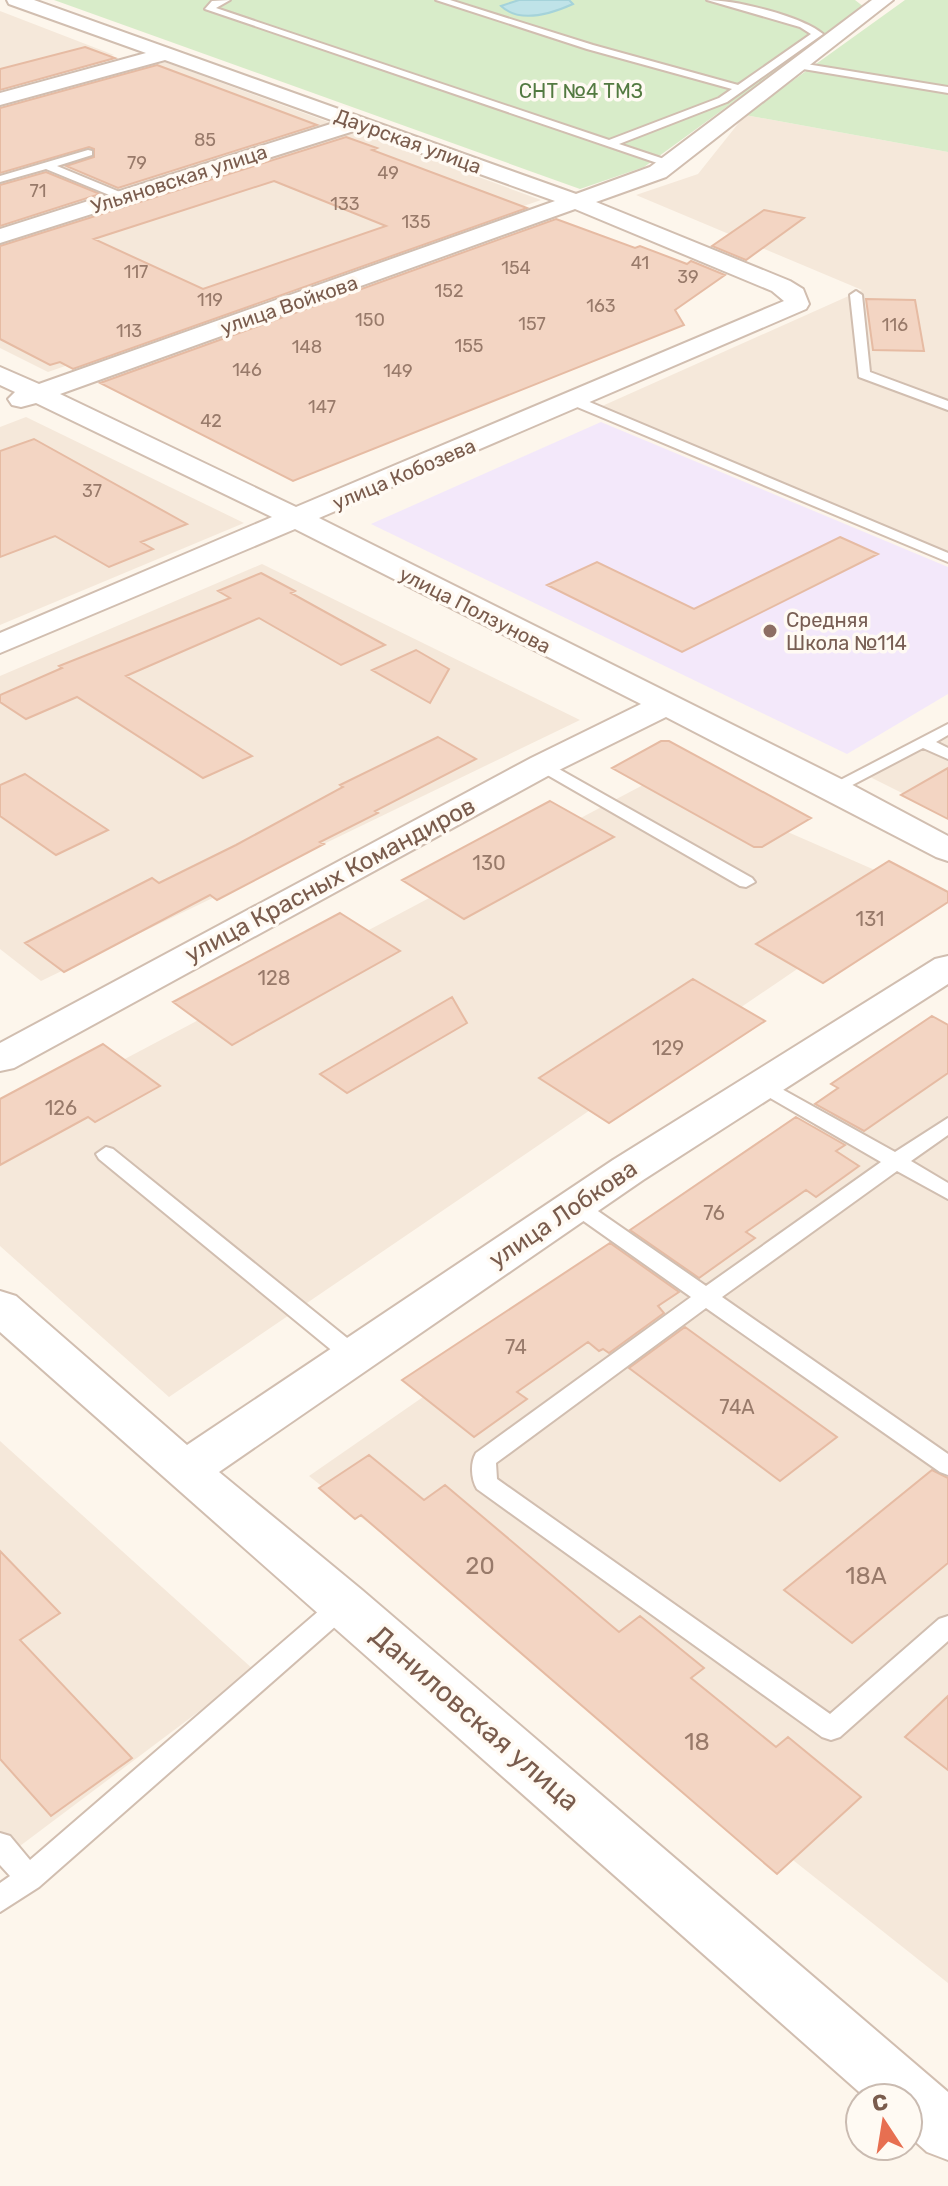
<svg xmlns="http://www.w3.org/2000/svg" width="948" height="2186" viewBox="0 0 948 2186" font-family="Rubik,sans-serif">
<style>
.residential{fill:#f5e8da}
.education{fill:#f3e8fa}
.green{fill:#d8ecc9}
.water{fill:#bfe3e8;stroke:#a5d3da;stroke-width:2}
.building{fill:#f3d5c3;stroke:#e6bba3;stroke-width:2;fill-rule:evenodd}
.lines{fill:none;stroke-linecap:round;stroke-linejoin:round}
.service-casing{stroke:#d1beb0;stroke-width:4}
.minor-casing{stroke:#d1beb0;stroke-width:4}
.service{fill:#fff;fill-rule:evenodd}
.minor{fill:#fff;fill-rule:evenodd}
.education-dot{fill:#8d6e63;stroke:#fffaf3;stroke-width:3}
.labels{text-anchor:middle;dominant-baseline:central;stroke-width:7;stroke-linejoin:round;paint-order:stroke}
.far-number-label{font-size:18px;fill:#987a6a}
.far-park-label{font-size:20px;fill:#537a41;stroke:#fffaf3}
.far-street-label{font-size:20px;fill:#7a5c4d;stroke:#fffaf3}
.far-education-label{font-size:20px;fill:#785e54;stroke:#fffaf3;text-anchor:start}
.number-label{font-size:20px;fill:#987a6a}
.street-label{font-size:24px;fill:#7a5c4d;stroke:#fffaf3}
.near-number-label{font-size:24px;fill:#987a6a}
.near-street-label{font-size:28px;fill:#7a5c4d;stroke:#fffaf3}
</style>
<rect width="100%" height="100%" fill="#fdf6ec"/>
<path class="residential" d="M 0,11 L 114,55 L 0,85 Z
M 165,62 L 541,200 L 48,372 L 0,348 L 0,108 Z
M 745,115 L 948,152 L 948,559 L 591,411 L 862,290 L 636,195 L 698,174 Z
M 26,417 L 244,523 L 0,625 L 0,427 Z
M 262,564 L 580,720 L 41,981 L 0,949 L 0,676 Z
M 948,724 L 948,816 L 864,774 Z
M 660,776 L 916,888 L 169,1397 L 0,1246 L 0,1125 Z
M 948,1033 L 948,1983 L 309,1476 Z
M 0,1441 L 254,1670 L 0,1861 Z"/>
<path class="education" d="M 601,422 L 948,567 L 948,694 L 847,754 L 371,524 Z"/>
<path class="green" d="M 54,0 L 855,0 L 864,7 L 644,167 L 580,189 Z
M 905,0 L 948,0 L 948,152 L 745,115 Z"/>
<path class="water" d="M 519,0 L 569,0 L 573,4 C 553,13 520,24 501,6 Z"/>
<path class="building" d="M 85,47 L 115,58 L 0,90 L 0,69 Z
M 157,65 L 317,125 L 118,188 L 66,166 L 94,157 L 94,149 L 89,147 L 0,173 L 0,108 Z
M 346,137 L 377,148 L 372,150 L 527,208 L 73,369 L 60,362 L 50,365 L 0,339 L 0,246 ZM 274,181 L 386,226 L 203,289 L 94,239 Z
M 46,172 L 100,194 L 0,226 L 0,185 Z
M 764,210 L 804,218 L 746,260 L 712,246 Z
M 556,219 L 635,248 L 640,246 L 687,264 L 691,261 L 725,275 L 675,310 L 684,325 L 293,481 L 100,383 Z
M 866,299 L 915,300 L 924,351 L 873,350 Z
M 34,439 L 187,524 L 141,542 L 153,549 L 109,567 L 55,536 L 0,557 L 0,451 Z
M 840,537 L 878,554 L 682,652 L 547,585 L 597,562 L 694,609 Z
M 261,573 L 295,591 L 291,593 L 385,645 L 341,665 L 259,618 L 126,676 L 252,756 L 203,778 L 77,697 L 26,719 L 0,702 L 0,695 L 62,668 L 59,666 L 230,598 L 218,591 Z
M 416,650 L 449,669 L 430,703 L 372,670 Z
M 438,737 L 476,759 L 375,811 L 378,813 L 320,842 L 324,844 L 217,900 L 210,895 L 64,972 L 25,943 L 152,878 L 159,883 L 236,845 L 343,787 L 340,785 Z
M 661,741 L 669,741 L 811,818 L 762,847 L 754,847 L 612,768 Z
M 948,768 L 948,819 L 901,795 Z
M 25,774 L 72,806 L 108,830 L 56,855 L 0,816 L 0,785 Z
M 550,801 L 614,837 L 464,919 L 402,880 Z
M 889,861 L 948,892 L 948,902 L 823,983 L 756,944 Z
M 340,913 L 400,951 L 232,1045 L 173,1002 Z
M 693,979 L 765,1021 L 609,1123 L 539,1078 Z
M 452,997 L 467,1023 L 347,1093 L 320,1074 Z
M 932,1016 L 948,1025 L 948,1073 L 864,1131 L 815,1104 L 838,1088 L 831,1084 Z
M 103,1044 L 160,1086 L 95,1122 L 88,1117 L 0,1165 L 0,1099 Z
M 796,1117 L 845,1145 L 836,1151 L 859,1166 L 816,1197 L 806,1190 L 746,1232 L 755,1238 L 699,1278 L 630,1230 Z
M 610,1243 L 679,1292 L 658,1306 L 664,1313 L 609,1353 L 603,1349 L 599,1351 L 588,1342 L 517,1392 L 527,1399 L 474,1437 L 402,1380 Z
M 685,1327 L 837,1437 L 780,1481 L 629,1368 Z
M 369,1455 L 424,1500 L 445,1485 L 619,1632 L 640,1616 L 704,1668 L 691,1678 L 776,1747 L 788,1737 L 861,1797 L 777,1874 L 361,1515 L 355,1519 L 319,1488 Z
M 932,1470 L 948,1478 L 948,1563 L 852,1643 L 784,1590 Z
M 0,1551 L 60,1613 L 20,1640 L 132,1758 L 51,1816 L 0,1759 Z
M 948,1696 L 948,1770 L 905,1737 Z"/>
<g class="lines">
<g class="service-casing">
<path id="service" d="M 230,0 L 216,8 L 609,140 L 719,98 L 732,89 L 587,49 L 436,0 L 450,0 L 593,45 L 738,85 L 811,34 L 800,27 L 707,0 C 736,0 801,16 823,34 L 727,102 L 619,144 L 673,162 L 673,166 L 669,167 L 205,9 L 212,1 Z
M 800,63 L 948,87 L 948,93 L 797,68 Z
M 88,150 L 92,151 L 92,155 L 57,166 L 127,195 L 127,199 L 119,199 L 46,169 L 0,182 L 0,176 Z
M 856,291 L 862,295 L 870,372 L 948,401 L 948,410 L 859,377 L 850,295 Z
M 570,398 L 580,398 L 948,553 L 948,562 L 570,404 Z
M 948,724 L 948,735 L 936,742 L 948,748 L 948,759 L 923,748 L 839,792 L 827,792 L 825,788 Z
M 543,760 L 752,878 L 755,882 L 746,887 L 740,886 L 537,769 L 535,765 L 537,761 Z
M 760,1077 L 895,1152 L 948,1118 L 948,1135 L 911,1161 L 948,1183 L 948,1199 L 897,1171 L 722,1297 L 948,1454 L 948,1475 L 940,1472 L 706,1308 L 496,1463 L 497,1479 L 830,1714 L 939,1619 L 948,1616 L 948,1641 L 840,1737 L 831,1740 L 822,1737 L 477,1489 C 471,1479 470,1463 476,1453 L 691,1297 L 568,1210 L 564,1205 L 568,1200 L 582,1200 L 706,1286 L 881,1162 L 753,1088 L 750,1083 Z
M 106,1147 L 113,1149 L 362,1350 L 365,1356 L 362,1362 L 354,1364 L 346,1362 L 99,1159 L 96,1154 Z
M 344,1594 L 353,1597 L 357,1604 L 353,1611 L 39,1887 L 0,1912 L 0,1883 L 10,1876 L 0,1865 L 0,1833 L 10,1836 L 30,1860 L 335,1597 Z"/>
</g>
<g class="minor-casing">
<path id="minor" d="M 7,0 L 34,0 L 576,194 L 650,167 L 872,0 L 893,0 L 666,177 L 596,202 L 790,281 L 803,289 L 809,304 L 806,309 L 319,518 L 845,781 L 948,836 L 948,861 L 936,857 L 666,717 L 555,772 L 14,1068 L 0,1071 L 0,1043 L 531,758 L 641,704 L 295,529 L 0,653 L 0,633 L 272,517 L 36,403 L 21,407 L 12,405 L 8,399 L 15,392 L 0,385 L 0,367 L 39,384 L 555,201 L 357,130 L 0,243 L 0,229 L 337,122 L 165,60 L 0,105 L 0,93 L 146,53 L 9,4 ZM 575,209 L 772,291 L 784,301 L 296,507 L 60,394 Z
M 948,956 L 948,984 L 643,1180 L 219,1472 L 362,1590 L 948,2092 L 948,2160 L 927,2152 L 908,2135 L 908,2098 L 866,2098 L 0,1332 L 0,1291 L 16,1296 L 187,1445 L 613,1160 L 935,959 Z"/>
</g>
<use href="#service" class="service"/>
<use href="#minor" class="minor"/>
</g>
<circle class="education-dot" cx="770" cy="631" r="8"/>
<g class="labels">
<g class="far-number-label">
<text x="205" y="140">85</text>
<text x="137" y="163">79</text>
<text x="388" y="173">49</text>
<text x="38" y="191">71</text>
<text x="345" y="204">133</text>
<text x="416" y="222">135</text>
<text x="640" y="263">41</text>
<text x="516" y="268">154</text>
<text x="136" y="272">117</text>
<text x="688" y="277">39</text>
<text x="449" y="291">152</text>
<text x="210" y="300">119</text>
<text x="601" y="306">163</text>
<text x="370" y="320">150</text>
<text x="532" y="324">157</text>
<text x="895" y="325">116</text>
<text x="129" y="331">113</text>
<text x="469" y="346">155</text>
<text x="307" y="347">148</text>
<text x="247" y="370">146</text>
<text x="398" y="371">149</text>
<text x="322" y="407">147</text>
<text x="211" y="421">42</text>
<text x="92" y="491">37</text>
</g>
<g class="far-park-label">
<text x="581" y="91">СНТ №4 ТМЗ</text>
</g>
<g class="far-street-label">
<text transform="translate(408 141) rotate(20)">Даурская улица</text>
<text transform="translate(179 179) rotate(-18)">Ульяновская улица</text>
<text transform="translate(289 305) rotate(-19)">улица Войкова</text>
<text transform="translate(404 474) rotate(-23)">улица Кобозева</text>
<text transform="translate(475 610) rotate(27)">улица Ползунова</text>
</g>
<g class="far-education-label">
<text x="786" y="620">Средняя<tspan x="786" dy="23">Школа №114</tspan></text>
</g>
<g class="number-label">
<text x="489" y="863">130</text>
<text x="870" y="919">131</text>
<text x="274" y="978">128</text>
<text x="668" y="1048">129</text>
<text x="61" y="1108">126</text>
<text x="714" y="1213">76</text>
<text x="516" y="1347">74</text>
<text x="737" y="1407">74А</text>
</g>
<g class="street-label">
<text transform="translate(330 880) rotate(-28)">улица Красных Командиров</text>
<text transform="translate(563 1214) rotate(-34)">улица Лобкова</text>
</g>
<g class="near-number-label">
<text x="480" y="1566">20</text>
<text x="866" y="1576">18А</text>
<text x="697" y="1742">18</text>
</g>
<g class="near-street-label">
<text transform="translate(475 1718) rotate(41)">Даниловская улица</text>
</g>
</g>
<g transform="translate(884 2122) rotate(348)"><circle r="38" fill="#fffaf3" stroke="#cabbb1" stroke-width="2"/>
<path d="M0-6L14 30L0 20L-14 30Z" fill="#e76f51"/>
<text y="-12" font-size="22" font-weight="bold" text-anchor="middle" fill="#7a5c4d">С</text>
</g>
</svg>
